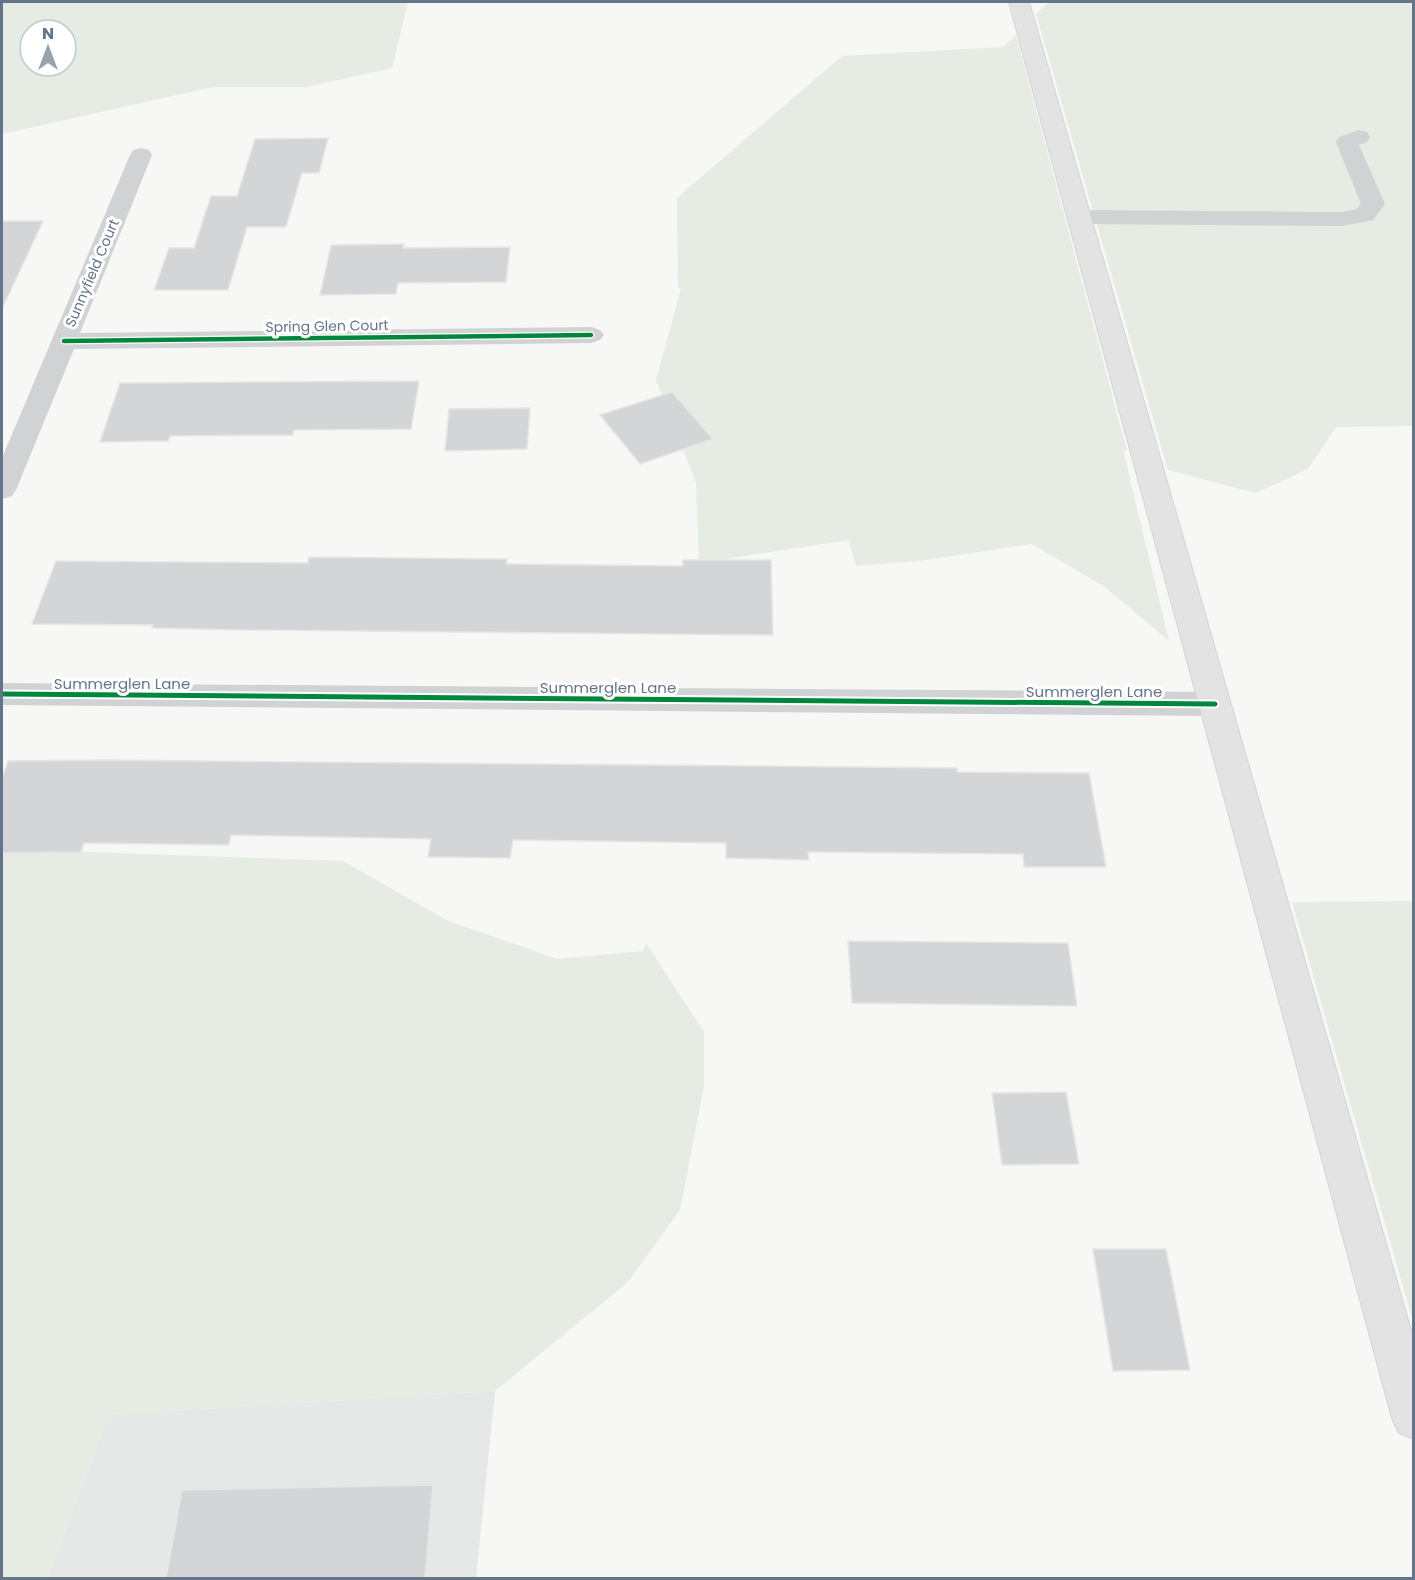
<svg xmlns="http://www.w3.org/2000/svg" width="1415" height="1580" viewBox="0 0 1415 1580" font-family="Poppins,sans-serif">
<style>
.built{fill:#e6e7e7}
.green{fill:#e6ebe4;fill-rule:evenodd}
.building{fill:#d4d5d6;stroke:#e6e6e6;stroke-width:1.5}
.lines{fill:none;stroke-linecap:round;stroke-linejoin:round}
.major-casing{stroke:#d3d4d5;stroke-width:2}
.minor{fill:#d1d2d3;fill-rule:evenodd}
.major{fill:#e3e3e4;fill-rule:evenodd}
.cycleway-far1-casing{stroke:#fff;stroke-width:7}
.cycleway-casing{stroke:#fff;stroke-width:9}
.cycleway-far1{stroke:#00873e;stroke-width:4.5}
.cycleway{stroke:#00873e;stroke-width:5}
.labels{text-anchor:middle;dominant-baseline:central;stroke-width:6;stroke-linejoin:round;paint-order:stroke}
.far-street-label{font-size:14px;fill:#647589;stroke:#fff}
.street-label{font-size:15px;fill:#647589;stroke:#fff}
</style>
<rect width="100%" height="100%" fill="#f7f7f6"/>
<path class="built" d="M 495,1391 L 476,1578 L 47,1578 L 109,1415 Z"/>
<path class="green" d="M 2,2 L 408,2 L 392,68 L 307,87 L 213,87 L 2,134 ZM 30,30 L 66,30 L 66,66 L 30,66 Z
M 1049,2 L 1413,2 L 1413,426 L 1336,427 L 1308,469 L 1256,493 L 1168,470 L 1036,14 Z
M 1016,35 L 1127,451 L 1123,450 L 1169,641 L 1105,587 L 1032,544 L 926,560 L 856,566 L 849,540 L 699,563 L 696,483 L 656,380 L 681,289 L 678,287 L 677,198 L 842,56 L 1003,47 Z
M 2,849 L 343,861 L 446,920 L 557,959 L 643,951 L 646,943 L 704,1032 L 704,1086 L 680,1210 L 628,1282 L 495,1391 L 109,1415 L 47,1578 L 2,1578 Z
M 1413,901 L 1414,901 L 1413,1321 L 1292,902 Z"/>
<path class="building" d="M 328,138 L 319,173 L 302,173 L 286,227 L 247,227 L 228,290 L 154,290 L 169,248 L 194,248 L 211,196 L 237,196 L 255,139 Z
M 2,221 L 43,221 L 2,309 Z
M 404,244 L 403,248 L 510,247 L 506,282 L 398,283 L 396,294 L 320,295 L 331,245 Z
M 419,381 L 411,429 L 294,430 L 293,435 L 170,436 L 168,441 L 100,442 L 120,383 Z
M 672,392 L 713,439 L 640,464 L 600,415 Z
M 530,408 L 527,449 L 445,451 L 449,409 Z
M 309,557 L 507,559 L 506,564 L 683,566 L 683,560 L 771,560 L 773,635 L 242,630 L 152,628 L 153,625 L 32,624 L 56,561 L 308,563 Z
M 105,760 L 859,767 L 957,768 L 957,772 L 1089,773 L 1106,867 L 1024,867 L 1023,854 L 808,852 L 809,860 L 726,858 L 726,843 L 513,840 L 510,858 L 428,857 L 431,839 L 231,835 L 229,845 L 84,843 L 81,852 L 2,853 L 2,779 L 8,761 Z
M 848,941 L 1068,943 L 1077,1006 L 852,1003 Z
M 1066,1092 L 1079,1164 L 1002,1165 L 992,1093 Z
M 1093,1249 L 1166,1249 L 1190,1370 L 1113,1371 Z
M 433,1485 L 425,1578 L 166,1578 L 182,1490 Z"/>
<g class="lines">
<g class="major-casing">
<path id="major" d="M 1009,2 L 1029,2 L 1414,1341 L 1414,1439 L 1399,1433 L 1392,1418 Z"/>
</g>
<path class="minor" d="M 1359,130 L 1367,132 L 1370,137 L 1367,142 L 1359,145 L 1385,204 L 1373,220 L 1342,226 L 1080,224 L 1072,222 L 1068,217 L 1072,212 L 1080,210 L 1342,212 L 1357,209 L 1361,204 L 1336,142 L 1339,137 Z
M 141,148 L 149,150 L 152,155 L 80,333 L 591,327 L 600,330 L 604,335 L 600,340 L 591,343 L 74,349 L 16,490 L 12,496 L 2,499 L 2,458 L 130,155 L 133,150 Z
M 2,683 L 1215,692 L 1226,696 L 1231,704 L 1226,712 L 1215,716 L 2,705 Z"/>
<use href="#major" class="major"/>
<g class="cycleway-far1-casing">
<path id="cycleway-far1" d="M 64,341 L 591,335"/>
</g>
<g class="cycleway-casing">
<path id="cycleway" d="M 2,694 L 1215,704"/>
</g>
<use href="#cycleway-far1" class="cycleway-far1"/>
<use href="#cycleway" class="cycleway"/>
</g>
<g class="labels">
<g class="far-street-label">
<text transform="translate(92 273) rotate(-67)">Sunnyfield Court</text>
<text transform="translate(327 326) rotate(-1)">Spring Glen Court</text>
</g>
<g class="street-label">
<text x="122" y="683">Summerglen Lane</text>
<text x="608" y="687">Summerglen Lane</text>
<text x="1094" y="691">Summerglen Lane</text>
</g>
</g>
<rect width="1415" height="1580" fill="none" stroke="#647589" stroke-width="6"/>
<g transform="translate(48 48)"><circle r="28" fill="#ffffff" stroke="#c1c8d0" stroke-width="1.5"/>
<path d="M0-4.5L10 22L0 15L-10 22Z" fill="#97a2af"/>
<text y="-9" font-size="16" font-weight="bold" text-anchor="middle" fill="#647589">N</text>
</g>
</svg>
